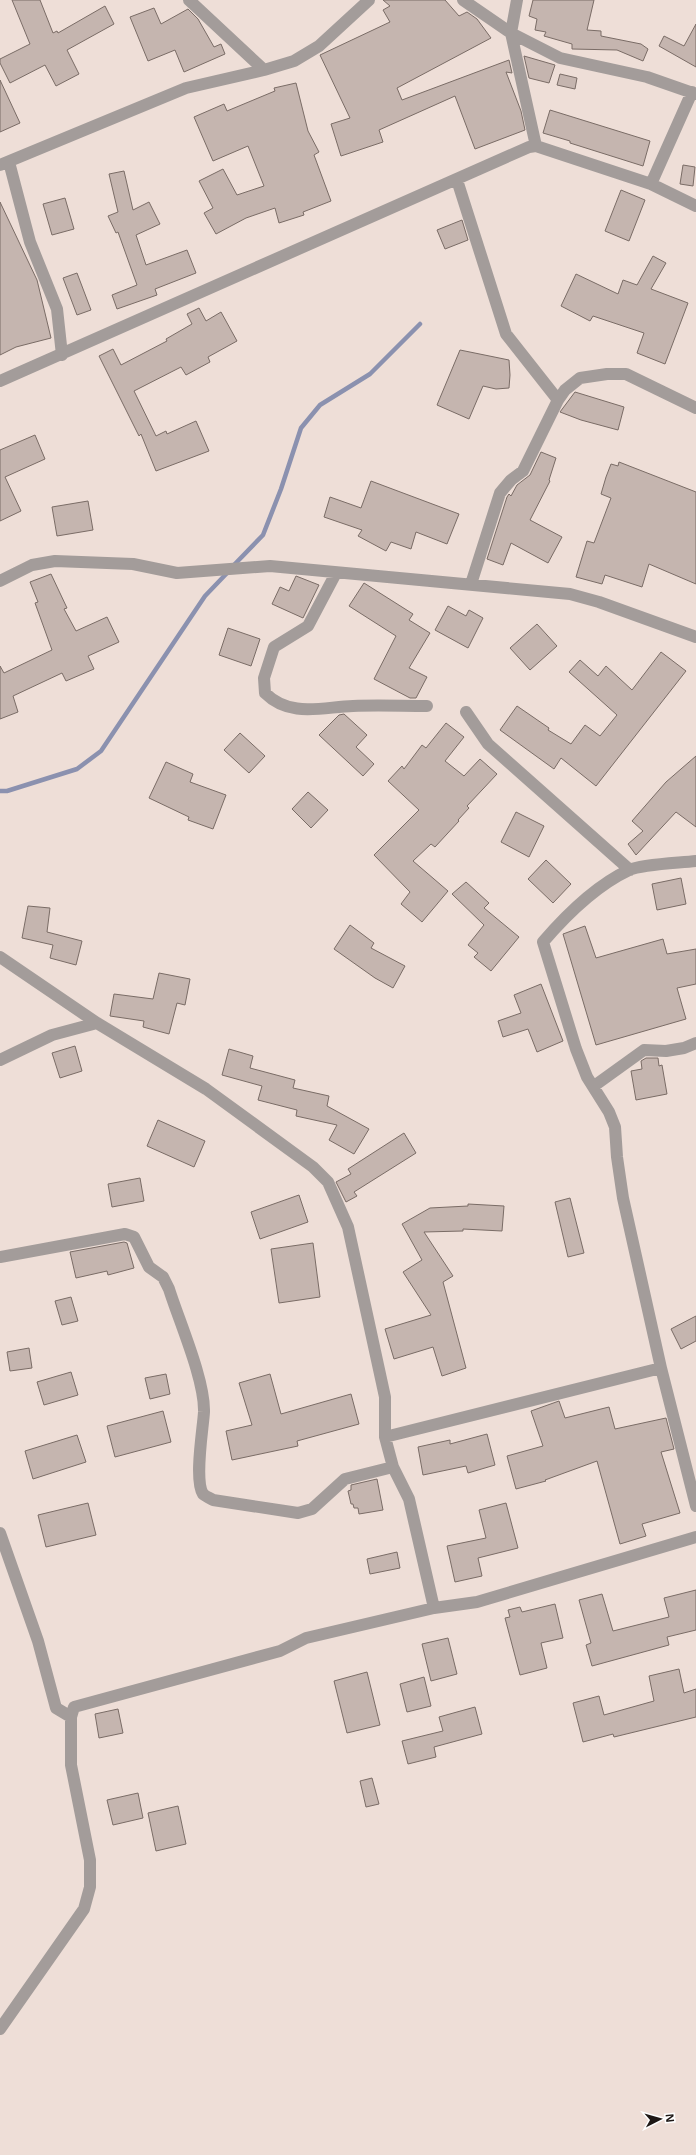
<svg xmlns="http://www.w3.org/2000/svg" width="696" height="2155" viewBox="0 0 696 2155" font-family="'Noto Sans',sans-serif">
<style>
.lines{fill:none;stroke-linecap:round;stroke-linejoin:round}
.stream{stroke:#8b91af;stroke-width:4.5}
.building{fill:#c5b5af;stroke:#7a6c66}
.minor{stroke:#a39c9a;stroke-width:12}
</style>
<rect width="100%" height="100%" fill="#eeded7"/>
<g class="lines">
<path class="stream" d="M 233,566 L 263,535 L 281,489 L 301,428 L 320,405 L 370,374 L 420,324
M 0,791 L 7,791 L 77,769 L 101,751 L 205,596 L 228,572"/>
</g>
<path class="building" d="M 12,0 L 40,0 L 53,33 L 57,31 L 58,33 L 105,6 L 114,24 L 67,50 L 79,74 L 56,86 L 45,65 L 10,83 L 0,63 L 0,59 L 30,44 Z
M 383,0 L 445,0 L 459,16 L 467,12 L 477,19 L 491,38 L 397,88 L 402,100 L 509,60 L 512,73 L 506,72 L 521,111 L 525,130 L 475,149 L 455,96 L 379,130 L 383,142 L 341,156 L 331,124 L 350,118 L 320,55 L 390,22 L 383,10 L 390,6 Z
M 533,0 L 594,0 L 587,30 L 601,31 L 601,36 L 641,44 L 648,49 L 643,61 L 617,50 L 572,49 L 572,44 L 544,36 L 546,32 L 535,30 L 537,19 L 529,16 Z
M 154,8 L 161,24 L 188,9 L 198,19 L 214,47 L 221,44 L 225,54 L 184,72 L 175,50 L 148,61 L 130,17 Z
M 696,24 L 696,67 L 659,46 L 664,36 L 684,46 Z
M 524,56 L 555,65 L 549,83 L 529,78 Z
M 560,74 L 577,78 L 575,89 L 557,85 Z
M 0,80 L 20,123 L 0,132 Z
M 296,83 L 308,131 L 319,152 L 314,155 L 331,201 L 303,212 L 304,215 L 279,223 L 275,208 L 246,218 L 216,234 L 204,213 L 213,208 L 199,181 L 223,169 L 237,195 L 264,186 L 248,146 L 213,161 L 194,117 L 224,104 L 227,111 L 275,91 L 274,88 Z
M 550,110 L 650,141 L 643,166 L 570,143 L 570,141 L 543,133 Z
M 683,165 L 695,167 L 693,186 L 680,184 Z
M 124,171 L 133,210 L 149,202 L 160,224 L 136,235 L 146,265 L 187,250 L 196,273 L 155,289 L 157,295 L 117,309 L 112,295 L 137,285 L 118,232 L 116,233 L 108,216 L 118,212 L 109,174 Z
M 621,190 L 645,200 L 629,241 L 605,231 Z
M 65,198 L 74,229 L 52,235 L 43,204 Z
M 0,202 L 37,280 L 51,338 L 16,347 L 0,355 Z
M 462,220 L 468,240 L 445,249 L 437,230 Z
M 653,256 L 666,263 L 651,289 L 688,303 L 665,364 L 637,353 L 644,333 L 593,316 L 590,321 L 561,306 L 576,274 L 618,294 L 623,280 L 637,285 Z
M 77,273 L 91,310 L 77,315 L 63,278 Z
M 199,308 L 206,321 L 221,312 L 237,341 L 208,357 L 210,362 L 186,375 L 181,367 L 134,391 L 156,436 L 166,431 L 167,434 L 196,421 L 209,451 L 156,471 L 141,434 L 139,436 L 99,356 L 113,349 L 121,365 L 167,341 L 166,339 L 192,324 L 187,314 Z
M 460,350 L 509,360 L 510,375 L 509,388 L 496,389 L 483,386 L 469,419 L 437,405 Z
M 575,392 L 624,407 L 618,430 L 581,420 L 560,412 Z
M 35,435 L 45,459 L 5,477 L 21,511 L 0,521 L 0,450 Z
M 541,452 L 556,458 L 549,480 L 550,481 L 530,520 L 562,537 L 548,563 L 511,543 L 503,565 L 487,559 L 507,497 L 509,494 L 511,496 L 517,485 L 530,475 Z
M 619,462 L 696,492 L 696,584 L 649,564 L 642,587 L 605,575 L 602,584 L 576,577 L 587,541 L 594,543 L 611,498 L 601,494 L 606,477 L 611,464 L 618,466 Z
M 371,481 L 459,514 L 447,544 L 416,532 L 411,549 L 391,542 L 386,551 L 358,536 L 362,530 L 324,517 L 330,497 L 361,508 Z
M 88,501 L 93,530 L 57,536 L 52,507 Z
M 51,574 L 67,608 L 64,609 L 76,631 L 107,617 L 119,642 L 88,656 L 94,669 L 66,681 L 62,673 L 13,696 L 18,712 L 0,719 L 0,666 L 4,673 L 52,650 L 35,603 L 38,602 L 30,582 Z
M 296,576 L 319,585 L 303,618 L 272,604 L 280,587 L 289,591 Z
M 364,583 L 413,614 L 409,620 L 430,633 L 409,668 L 427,677 L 416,698 L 410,698 L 374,679 L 396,636 L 349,606 Z
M 448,606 L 466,616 L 469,610 L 483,618 L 468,648 L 435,630 Z
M 537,624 L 557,646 L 530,670 L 510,648 Z
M 228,628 L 260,639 L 251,666 L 219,655 Z
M 661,652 L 686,671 L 596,786 L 561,758 L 554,769 L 500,730 L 517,706 L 549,728 L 548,730 L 571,744 L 585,725 L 600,736 L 617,715 L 569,672 L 580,660 L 598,676 L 606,666 L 632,690 Z
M 344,714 L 367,735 L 356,747 L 374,764 L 363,776 L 319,735 L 339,715 Z
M 446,723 L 464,737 L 445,761 L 464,776 L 480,759 L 497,774 L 467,806 L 469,808 L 458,820 L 459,821 L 435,847 L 431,844 L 413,861 L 448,891 L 422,922 L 401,904 L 410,892 L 374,855 L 419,810 L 388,781 L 402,766 L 404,769 L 422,745 L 426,748 Z
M 240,733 L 265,756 L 249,773 L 224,750 Z
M 696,756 L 696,827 L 676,812 L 636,855 L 628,844 L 643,831 L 632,821 L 666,782 Z
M 166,762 L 193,774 L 190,782 L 226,795 L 213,829 L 188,820 L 189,817 L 149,798 Z
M 308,792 L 328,810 L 311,828 L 292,809 Z
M 516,812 L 544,826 L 529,857 L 501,842 Z
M 546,860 L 571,884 L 553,903 L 528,879 Z
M 681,878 L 686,904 L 657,910 L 652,884 Z
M 466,882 L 489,903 L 484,908 L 519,937 L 491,971 L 474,957 L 478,953 L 468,945 L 484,925 L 452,894 Z
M 28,906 L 50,908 L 47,932 L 82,941 L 76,965 L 50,958 L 53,945 L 22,938 Z
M 350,925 L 374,943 L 371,948 L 405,966 L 393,988 L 375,978 L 334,949 Z
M 585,926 L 596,958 L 663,939 L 667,954 L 696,949 L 696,984 L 677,988 L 686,1019 L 596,1045 L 563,934 Z
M 159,973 L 190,979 L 185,1005 L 177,1003 L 169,1034 L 143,1027 L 144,1021 L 110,1016 L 114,994 L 153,999 Z
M 541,984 L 563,1041 L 537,1052 L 528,1029 L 503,1037 L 498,1021 L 521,1013 L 514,995 Z
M 75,1046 L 82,1071 L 60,1078 L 52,1053 Z
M 229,1049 L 253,1056 L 250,1068 L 295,1080 L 293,1088 L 329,1096 L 327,1106 L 369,1129 L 354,1154 L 329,1140 L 337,1125 L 296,1116 L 297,1110 L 258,1100 L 262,1086 L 222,1075 Z
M 646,1058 L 658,1058 L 659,1066 L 662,1065 L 667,1094 L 636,1100 L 631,1071 L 642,1069 L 641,1061 Z
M 158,1120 L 205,1141 L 194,1167 L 147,1146 Z
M 404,1133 L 416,1153 L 354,1192 L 357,1196 L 346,1202 L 336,1182 L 351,1174 L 348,1169 Z
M 140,1178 L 144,1201 L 112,1207 L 108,1184 Z
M 299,1195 L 308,1222 L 260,1239 L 251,1212 Z
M 570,1198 L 584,1253 L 568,1257 L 555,1202 Z
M 468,1204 L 504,1206 L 502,1231 L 463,1229 L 463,1231 L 424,1232 L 453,1276 L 443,1282 L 466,1368 L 442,1376 L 433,1347 L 394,1359 L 385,1329 L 431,1315 L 403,1272 L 422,1260 L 402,1224 L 430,1208 L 468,1206 Z
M 124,1242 L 127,1243 L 134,1268 L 108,1275 L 107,1271 L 76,1278 L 70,1252 Z
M 313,1243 L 320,1297 L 279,1303 L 271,1249 Z
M 71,1297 L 78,1321 L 62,1325 L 55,1301 Z
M 696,1316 L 696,1341 L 681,1349 L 671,1329 Z
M 29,1348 L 32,1368 L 10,1371 L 7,1352 Z
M 71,1372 L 78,1395 L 44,1405 L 37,1382 Z
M 166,1374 L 170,1394 L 150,1399 L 145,1378 Z
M 270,1374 L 281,1414 L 351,1394 L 359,1424 L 297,1441 L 298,1446 L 232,1460 L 226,1431 L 252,1425 L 239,1383 Z
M 559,1401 L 565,1418 L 609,1407 L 615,1429 L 666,1418 L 674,1449 L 661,1452 L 680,1513 L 642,1524 L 646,1536 L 620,1544 L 597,1461 L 545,1480 L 546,1481 L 516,1489 L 507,1456 L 543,1446 L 531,1411 Z
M 163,1411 L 171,1442 L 115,1457 L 107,1426 Z
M 487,1434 L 495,1465 L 468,1473 L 466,1466 L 423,1475 L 418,1447 L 450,1440 L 450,1444 Z
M 77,1435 L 86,1462 L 33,1479 L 25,1451 Z
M 377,1479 L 383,1510 L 359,1514 L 358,1508 L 354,1508 L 353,1504 L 351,1504 L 348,1491 L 351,1490 L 351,1485 Z
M 88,1503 L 96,1535 L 46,1547 L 38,1515 Z
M 506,1503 L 518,1548 L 478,1558 L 482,1576 L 455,1582 L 447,1546 L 486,1538 L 479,1510 Z
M 397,1552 L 400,1568 L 370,1574 L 367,1559 Z
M 696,1590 L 696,1630 L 667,1637 L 669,1645 L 592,1666 L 586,1645 L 591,1643 L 579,1600 L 602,1594 L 613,1631 L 669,1617 L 664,1598 Z
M 555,1604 L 563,1638 L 541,1643 L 547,1668 L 520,1675 L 505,1618 L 510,1617 L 508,1610 L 520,1607 L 522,1612 Z
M 448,1638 L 457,1674 L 431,1681 L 422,1644 Z
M 679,1669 L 684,1693 L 696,1689 L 696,1717 L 614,1737 L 613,1734 L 583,1742 L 573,1703 L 599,1696 L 604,1715 L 654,1701 L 649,1676 Z
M 367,1672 L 380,1725 L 347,1733 L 334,1681 Z
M 424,1677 L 431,1706 L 407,1712 L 400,1684 Z
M 475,1707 L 482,1734 L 434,1747 L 436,1757 L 408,1764 L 402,1741 L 443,1731 L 439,1717 Z
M 118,1709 L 123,1733 L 99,1738 L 95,1714 Z
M 372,1778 L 379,1804 L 366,1807 L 360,1781 Z
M 138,1793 L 143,1818 L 113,1825 L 107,1800 Z
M 178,1806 L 186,1844 L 156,1851 L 148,1813 Z"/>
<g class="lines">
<path class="minor" d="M 189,0 L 264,70
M 463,0 L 511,33 L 560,58 L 647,77 L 696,94
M 517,0 L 511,33 L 536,146
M 9,162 L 30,242 L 57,309 L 62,355
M 0,165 L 186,88 L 264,70 L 294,61 L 319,46 L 369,0
M 457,180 L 506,334 L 558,400
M 651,184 L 692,92
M 0,381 L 529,147 L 536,146 L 651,184 L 696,206
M 336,573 L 308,626 L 274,647 L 264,678 L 265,693 C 290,718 322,707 353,706 C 377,705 402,706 427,706
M 0,581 L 32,565 L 55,561 L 133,564 L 177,573 L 270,566 L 570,594 L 599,602 L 696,637
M 471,584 L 500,493 L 511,480 L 523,471 L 558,400 L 565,390 L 580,378 L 607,374 L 626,374 L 696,408
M 466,712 L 488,744 L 630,870
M 696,861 C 680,863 643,864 629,870 C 595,886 567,914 543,942 L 576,1049 L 587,1077 L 609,1112 L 615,1127 L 617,1157 L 623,1198 L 661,1368 L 696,1506
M 0,957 L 97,1023 L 206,1089 L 313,1167 L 328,1182 L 348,1227 L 385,1397 L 385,1437 L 393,1467 L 409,1499 L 434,1608 L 477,1602 L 696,1537
M 0,1060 L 52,1035 L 97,1023
M 594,1086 L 644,1050 L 666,1051 L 684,1048 L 696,1043
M 0,1257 L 125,1234 L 134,1237 L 149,1267 L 163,1277 L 169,1289 C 179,1321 205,1380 204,1412 C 203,1429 194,1480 203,1494 C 205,1496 210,1498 213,1500 L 298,1513 L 312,1509 L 345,1479 L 393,1467
M 385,1437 L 661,1368
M 0,1533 L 38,1641 L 56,1708 L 71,1717
M 0,2029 L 84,1909 L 90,1887 L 90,1860 L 71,1765 L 71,1717 L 74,1707 L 280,1651 L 306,1638 L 434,1608"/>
</g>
<g transform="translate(660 2119) rotate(84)" stroke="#ffffff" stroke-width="3" paint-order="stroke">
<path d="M0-3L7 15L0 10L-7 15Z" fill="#1d1715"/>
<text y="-6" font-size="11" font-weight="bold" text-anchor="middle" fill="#1d1715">N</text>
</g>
</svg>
